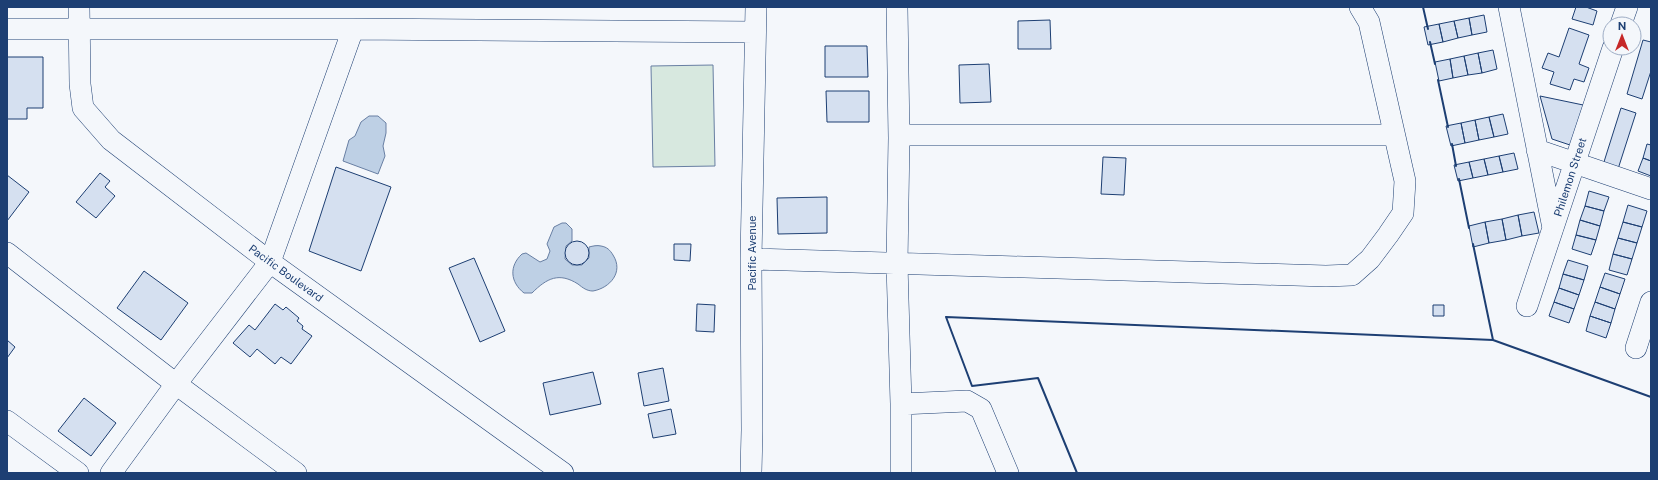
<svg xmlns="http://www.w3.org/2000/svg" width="1658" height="480" viewBox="0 0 1658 480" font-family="'Public Sans',sans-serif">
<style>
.green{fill:#d7e8df;stroke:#687fa3}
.water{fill:#bed0e5;stroke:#687fa3}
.building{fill:#d5e0f0;stroke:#1d3f73}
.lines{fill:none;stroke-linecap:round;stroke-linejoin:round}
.minor-casing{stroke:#1d3f73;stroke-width:22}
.minor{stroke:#f4f7fb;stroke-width:21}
.wall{stroke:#1d3f73;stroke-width:2}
.labels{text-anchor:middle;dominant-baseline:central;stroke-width:3;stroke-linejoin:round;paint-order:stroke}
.street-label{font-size:11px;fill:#1d3f73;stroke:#f4f7fb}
</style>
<rect width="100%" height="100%" fill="#f4f7fb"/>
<path class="green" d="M 713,65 L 715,166 L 653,167 L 651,66 Z"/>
<path class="water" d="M 369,116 L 378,116 L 386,123 L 386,133 L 383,146 L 385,156 L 378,174 L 343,161 L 349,140 L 355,136 L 361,122 Z
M 562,223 L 566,223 L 572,229 L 572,241 L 566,246 L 565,259 L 572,265 L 582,265 L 589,258 L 589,247 C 593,246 597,245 601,246 C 607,247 610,250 613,255 C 624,272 610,288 593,291 C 587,291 583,288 578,284 C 559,272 547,278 532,293 L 524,293 C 510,282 509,266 522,254 L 526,253 L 540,262 L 547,259 L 550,251 L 547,244 L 554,227 Z"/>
<path class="building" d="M 1576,7 L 1586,7 L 1597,11 L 1593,25 L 1572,19 Z
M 1484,15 L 1487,32 L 1472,35 L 1469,18 Z
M 1469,18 L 1472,35 L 1458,38 L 1454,21 Z
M 1050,20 L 1051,49 L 1018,49 L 1018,21 Z
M 1454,21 L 1458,38 L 1443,42 L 1439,24 Z
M 1439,24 L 1443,42 L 1428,45 L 1424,27 Z
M 1569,28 L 1589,35 L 1579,64 L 1589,68 L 1584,82 L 1574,79 L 1570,90 L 1550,84 L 1554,72 L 1542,68 L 1548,53 L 1559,57 Z
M 1643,40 L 1651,42 L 1651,71 L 1642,99 L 1627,94 Z
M 825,46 L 867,46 L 868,77 L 825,77 Z
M 1493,50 L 1497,69 L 1482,73 L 1478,53 Z
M 1478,53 L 1482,73 L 1468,75 L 1464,56 Z
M 1464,56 L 1468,75 L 1453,78 L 1450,59 Z
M 7,57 L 43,57 L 43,108 L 27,108 L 27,119 L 7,119 Z
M 1450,59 L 1453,78 L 1439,81 L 1435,62 Z
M 989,64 L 991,102 L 960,103 L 959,65 Z
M 826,91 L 869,91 L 869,122 L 827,122 Z
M 1540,96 L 1588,106 L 1576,147 L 1552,139 Z
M 1621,108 L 1636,113 L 1618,169 L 1603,165 Z
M 1503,114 L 1508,134 L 1494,137 L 1489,117 Z
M 1489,117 L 1494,137 L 1479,140 L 1475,120 Z
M 1475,120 L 1479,140 L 1465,143 L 1461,123 Z
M 1461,123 L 1465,143 L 1451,146 L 1446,126 Z
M 1647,144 L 1651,145 L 1651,161 L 1643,158 Z
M 1514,153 L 1518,169 L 1503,172 L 1499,156 Z
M 1499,156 L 1503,172 L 1488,175 L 1484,159 Z
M 1103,157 L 1126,158 L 1124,195 L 1101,194 Z
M 1643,158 L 1651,161 L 1651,176 L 1638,171 Z
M 1484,159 L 1488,175 L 1473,178 L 1469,162 Z
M 1469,162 L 1473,178 L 1458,181 L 1454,165 Z
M 336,167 L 391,187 L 361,271 L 309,251 Z
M 100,173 L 110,181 L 105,187 L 115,196 L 96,218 L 76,202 Z
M 7,175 L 29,192 L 7,221 Z
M 1589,191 L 1609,197 L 1604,211 L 1585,206 Z
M 827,197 L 827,233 L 778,234 L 777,198 Z
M 1628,205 L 1647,211 L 1642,227 L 1623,222 Z
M 1585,206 L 1604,211 L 1600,226 L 1580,220 Z
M 1534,212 L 1539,233 L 1522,236 L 1518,215 Z
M 1518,215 L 1522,236 L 1506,240 L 1502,219 Z
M 1502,219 L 1506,240 L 1489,243 L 1485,222 Z
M 1580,220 L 1600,226 L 1596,240 L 1576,235 Z
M 1485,222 L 1489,243 L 1473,247 L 1469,226 Z
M 1623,222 L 1642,227 L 1637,243 L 1618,238 Z
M 1576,235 L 1596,240 L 1591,255 L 1572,249 Z
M 1618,238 L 1637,243 L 1632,259 L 1613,254 Z
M565 253a12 12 0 1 1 24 0a12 12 0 1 1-24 0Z
M 674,244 L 691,244 L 690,261 L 674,260 Z
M 1613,254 L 1632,259 L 1627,275 L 1609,270 Z
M 474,258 L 505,331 L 480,342 L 449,268 Z
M 1568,260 L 1588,266 L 1584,280 L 1563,274 Z
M 144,271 L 188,303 L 161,340 L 117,308 Z
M 1605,273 L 1625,279 L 1620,294 L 1600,287 Z
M 1563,274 L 1584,280 L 1579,295 L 1559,288 Z
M 1600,287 L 1620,294 L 1615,309 L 1595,302 Z
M 1559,288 L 1579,295 L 1574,309 L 1554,302 Z
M 1554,302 L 1574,309 L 1569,323 L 1549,316 Z
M 1595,302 L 1615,309 L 1611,323 L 1590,316 Z
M 275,304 L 283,310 L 286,307 L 299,318 L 297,321 L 303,326 L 302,329 L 312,336 L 291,364 L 281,357 L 275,364 L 257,349 L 250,357 L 233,343 L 249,325 L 255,330 Z
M 697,304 L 715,305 L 714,332 L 696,331 Z
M 1433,305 L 1444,305 L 1444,316 L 1433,316 Z
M 1590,316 L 1611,323 L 1606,338 L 1586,331 Z
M 7,340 L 15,347 L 7,358 Z
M 663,368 L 669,401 L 644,406 L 638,373 Z
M 593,372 L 601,404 L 550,415 L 543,383 Z
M 84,398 L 116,423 L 91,456 L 58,431 Z
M 671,409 L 676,434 L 653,438 L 648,414 Z"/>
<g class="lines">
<g class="minor-casing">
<path id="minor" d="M 79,7 L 80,84 L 83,108 L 111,140 L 270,262 L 563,473
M 897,7 L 899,138 L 897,264 L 901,404 L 901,473
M 1509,7 L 1553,228
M 1621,24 L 1627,7
M 7,29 L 353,29 L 755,32
M 899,138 L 906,135 L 1394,135
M 1537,150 L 1651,189
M 7,253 L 176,384 L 296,473
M 751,259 L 1326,276 L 1352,275 L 1370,259 L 1388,235 L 1403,213 L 1405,181 L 1369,22 L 1360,7
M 1527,306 L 1613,48
M 1636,348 L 1651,302
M 901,404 L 967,401 L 981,409 L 1008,473
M 7,421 L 78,473
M 111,473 L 176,384 L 270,262 L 353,29
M 751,473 L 752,430 L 751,259 L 756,7"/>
</g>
<use href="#minor" class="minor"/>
<path class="wall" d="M 1423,7 L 1428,29
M 1430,42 L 1435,64
M 1438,80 L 1448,127
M 1452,144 L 1456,166
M 1459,179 L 1469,228
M 1473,244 L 1493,340
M 1077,473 L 1038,378 L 972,386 L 946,317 L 1493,340 L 1651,397"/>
</g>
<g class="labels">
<g class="street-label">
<text transform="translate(1570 177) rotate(-72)">Philemon Street</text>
<text transform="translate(752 253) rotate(-90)">Pacific Avenue</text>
<text transform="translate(286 273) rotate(36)">Pacific Boulevard</text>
</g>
</g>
<rect width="1658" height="480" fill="none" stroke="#1d3f73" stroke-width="16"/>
<g transform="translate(1622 36)"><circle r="19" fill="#f4f7fb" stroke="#9eadc5"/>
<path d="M0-3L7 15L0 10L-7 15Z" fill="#c62828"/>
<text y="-6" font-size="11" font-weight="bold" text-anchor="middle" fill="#1d3f73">N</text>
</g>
</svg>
